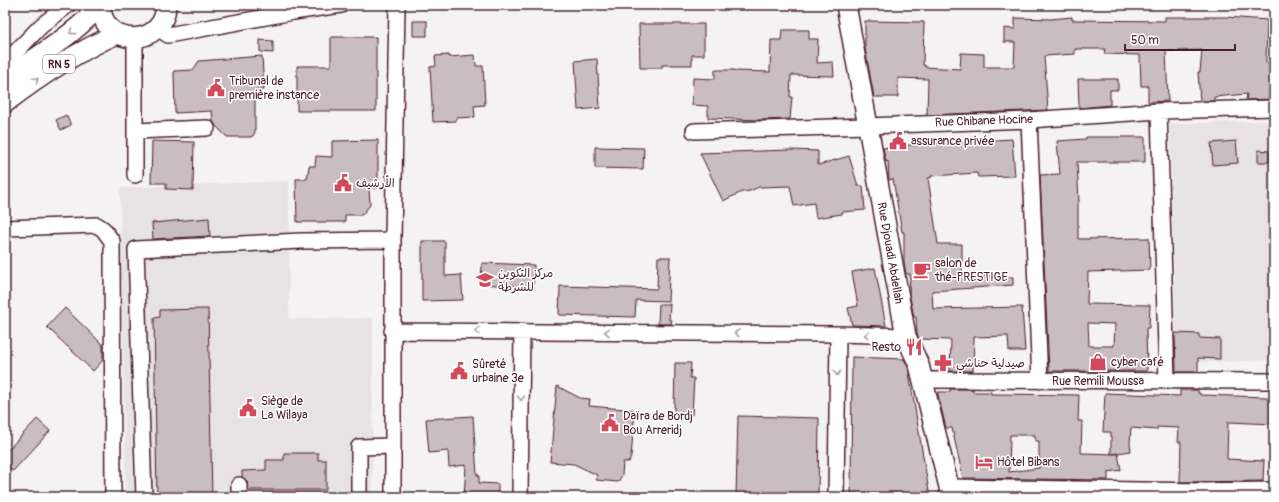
<svg xmlns="http://www.w3.org/2000/svg" width="1279" height="502" viewBox="0 0 1279 502" font-family="Pangolin,'Playpen Sans Arabic',sans-serif">
<style>
.built{fill:#e7e2e3}
.building{fill:#cabdc1;stroke:#4a1f2b;fill-rule:evenodd}
.lines{fill:none;stroke-linecap:round;stroke-linejoin:round}
.minor-casing{stroke:#4a1f2b;stroke-width:18}
.major-casing{stroke:#4a1f2b;stroke-width:22}
.minor{stroke:#fff;stroke-width:15}
.major{stroke:#fff;stroke-width:19}
.oneway{stroke:#ae9aa0}
.labels{text-anchor:middle;dominant-baseline:central;stroke-width:3;stroke-linejoin:round;paint-order:stroke}
.shield{fill:#fff;stroke:#80626b;stroke-width:1}
.shield-label{font-size:11px;font-weight:bold;fill:#4a1f2b}
.poi-label{font-size:12px;fill:#4a1f2b;stroke:#fff;text-anchor:start}
.street-label{font-size:12px;fill:#4a1f2b;stroke:#fff}
</style>
<rect width="100%" height="100%" fill="#f4f2f2"/>
<filter id="ink" filterUnits="userSpaceOnUse"><feTurbulence type="fractalNoise" baseFrequency=".025" numOctaves="2"/><feDisplacementMap in="SourceGraphic" scale="8" xChannelSelector="R" yChannelSelector="G"/><feConvolveMatrix kernelMatrix="1 2 1 2 8 2 1 2 1" color-interpolation-filters="sRGB"/></filter>
<g filter="url(#ink)">
<path class="built" d="M 1274,121 L 1274,360 L 1177,363 L 1170,124 Z
M 289,181 L 289,319 L 373,318 L 372,497 L 126,497 L 120,188 Z"/>
<path class="building" d="M 1072,17 L 1072,20 L 1165,21 L 1165,17 L 1226,17 L 1267,20 L 1266,63 L 1274,63 L 1274,99 L 1246,100 L 1247,94 L 1214,97 L 1214,101 L 1200,101 L 1198,72 L 1200,72 L 1202,50 L 1166,51 L 1168,101 L 1148,102 L 1148,86 L 1141,86 L 1140,55 L 1104,54 L 1105,49 L 1075,49 L 1075,54 L 1044,56 L 1048,110 L 927,115 L 928,79 L 898,78 L 898,97 L 874,97 L 865,48 L 865,21 L 924,22 L 923,65 L 925,65 L 925,67 L 960,69 L 961,53 L 984,54 L 984,67 L 1014,67 L 1015,42 L 1004,42 L 1004,28 L 1015,29 L 1015,18 L 1051,19 Z
M 413,21 L 427,21 L 427,36 L 413,36 Z
M 639,24 L 704,24 L 704,55 L 692,55 L 692,65 L 662,65 L 662,68 L 640,68 Z
M 782,30 L 809,30 L 809,39 L 818,39 L 817,63 L 833,62 L 834,76 L 791,75 L 790,97 L 792,97 L 790,119 L 760,120 L 708,118 L 708,106 L 692,105 L 693,78 L 715,79 L 715,70 L 735,70 L 735,71 L 770,72 L 771,40 L 781,40 Z
M 331,37 L 376,37 L 376,111 L 297,111 L 297,66 L 331,66 Z
M 260,40 L 273,41 L 273,53 L 260,52 Z
M 449,55 L 449,57 L 475,55 L 476,66 L 483,66 L 485,105 L 474,106 L 475,117 L 456,118 L 456,121 L 433,122 L 430,67 L 436,66 L 435,56 Z
M 262,56 L 264,90 L 255,90 L 255,132 L 253,136 L 250,137 L 227,137 L 216,126 L 213,121 L 212,111 L 175,113 L 174,71 L 193,70 L 199,61 Z
M 597,59 L 600,108 L 578,110 L 575,61 Z
M 1078,79 L 1118,79 L 1118,90 L 1110,90 L 1110,105 L 1079,108 Z
M 66,115 L 71,125 L 61,130 L 56,120 Z
M 1086,137 L 1145,137 L 1145,162 L 1077,162 L 1079,202 L 1078,202 L 1078,239 L 1149,238 L 1150,270 L 1088,272 L 1087,304 L 1150,305 L 1149,328 L 1146,328 L 1147,371 L 1049,371 L 1040,175 L 1060,174 L 1057,141 L 1086,139 ZM 1088,323 L 1115,324 L 1114,346 L 1089,346 Z
M 1012,139 L 1015,176 L 978,177 L 977,173 L 931,176 L 931,178 L 928,178 L 938,244 L 962,244 L 962,275 L 1013,277 L 1013,285 L 932,291 L 933,309 L 1022,307 L 1025,351 L 1009,351 L 1008,336 L 974,337 L 973,371 L 950,371 L 951,340 L 919,339 L 917,333 L 916,317 L 914,317 L 909,293 L 910,274 L 906,274 L 904,262 L 904,232 L 902,232 L 893,179 L 889,180 L 888,161 L 886,162 L 883,148 L 896,146 Z
M 378,140 L 378,188 L 369,188 L 370,205 L 362,215 L 345,215 L 345,222 L 297,222 L 296,179 L 307,179 L 309,166 L 315,166 L 316,156 L 332,157 L 332,141 Z
M 152,141 L 194,142 L 193,190 L 166,189 L 166,183 L 151,183 Z
M 1236,141 L 1238,163 L 1213,165 L 1211,143 Z
M 595,147 L 644,148 L 643,169 L 595,168 Z
M 791,150 L 818,151 L 818,165 L 849,156 L 858,186 L 863,186 L 865,210 L 842,212 L 842,214 L 816,218 L 814,203 L 794,206 L 790,186 L 759,187 L 750,191 L 742,192 L 723,201 L 700,153 Z
M 1258,150 L 1269,151 L 1269,162 L 1258,162 Z
M 209,218 L 210,236 L 153,239 L 152,223 Z
M 422,241 L 445,241 L 445,276 L 461,275 L 463,300 L 422,301 Z
M 658,257 L 670,257 L 668,301 L 636,300 L 635,317 L 559,315 L 560,286 L 657,289 Z
M 482,263 L 534,265 L 533,287 L 481,284 Z
M 875,268 L 886,326 L 852,325 L 848,308 L 858,306 L 852,272 Z
M 659,304 L 670,304 L 669,320 L 672,320 L 671,324 L 658,324 Z
M 65,308 L 103,345 L 103,360 L 93,371 L 47,327 Z
M 208,309 L 212,497 L 157,497 L 154,318 L 160,317 L 160,310 Z
M 1175,333 L 1199,334 L 1199,338 L 1220,339 L 1220,359 L 1198,358 L 1198,372 L 1176,372 Z
M 852,357 L 904,359 L 908,367 L 930,497 L 851,497 Z
M 675,363 L 691,363 L 690,378 L 694,378 L 692,415 L 674,414 Z
M 557,386 L 580,398 L 590,399 L 589,406 L 635,410 L 631,457 L 629,462 L 623,462 L 622,475 L 618,482 L 596,480 L 597,475 L 574,464 L 550,462 Z
M 950,389 L 973,389 L 973,392 L 991,392 L 991,394 L 1079,395 L 1078,421 L 1082,421 L 1081,453 L 1118,454 L 1121,470 L 1108,472 L 1108,480 L 963,478 L 952,428 L 946,428 L 938,395 L 938,392 L 950,392 ZM 1010,435 L 1035,435 L 1035,441 L 1039,441 L 1039,468 L 1009,472 Z
M 1180,390 L 1198,390 L 1198,393 L 1200,393 L 1200,395 L 1267,397 L 1267,400 L 1274,400 L 1274,424 L 1228,422 L 1227,459 L 1264,461 L 1263,481 L 1180,482 L 1181,442 L 1178,442 L 1179,428 L 1157,427 L 1157,430 L 1131,428 L 1130,443 L 1131,451 L 1111,454 L 1111,432 L 1103,432 L 1105,393 L 1180,396 Z
M 473,416 L 477,475 L 479,475 L 479,483 L 498,484 L 498,497 L 464,497 L 466,465 L 449,467 L 448,451 L 429,453 L 426,419 Z
M 738,416 L 819,418 L 818,497 L 736,497 Z
M 37,419 L 50,431 L 13,471 L 5,464 L 5,453 Z
M 284,453 L 318,453 L 318,460 L 326,460 L 326,490 L 248,490 L 247,481 L 242,477 L 242,471 L 266,470 L 266,460 L 284,460 Z"/>
<g class="lines">
<g class="minor-casing">
<path id="minor" d="M 158,28 L 168,35 L 293,12 L 341,5
M 5,63 L 41,26 L 68,5
M 1159,111 L 1167,381
M 1029,120 L 1040,381
M 135,131 L 207,128
M 694,131 L 867,126 L 1029,120 L 1159,111 L 1274,108
M 135,175 L 135,38
M 5,228 L 97,225 L 103,229 L 112,241 L 113,497
M 392,331 L 838,334 L 906,336
M 922,380 L 1274,381
M 949,487 L 1206,491 L 1274,490
M 144,497 L 136,249 L 301,241 L 393,240
M 239,497 L 239,485
M 359,497 L 359,447 L 392,446
M 393,497 L 393,240 L 397,5
M 520,497 L 522,331
M 836,497 L 838,334"/>
</g>
<g class="major-casing">
<path id="major" d="M 101,5 C 101,48 165,49 166,5
M 846,5 L 906,336 L 919,365 L 949,487 L 950,497
M 5,80 C 37,55 74,36 100,5
M 5,103 C 40,76 76,52 117,34"/>
</g>
<use href="#minor" class="minor"/>
<use href="#major" class="major"/>
</g>
<defs><path id="oneway-chevron" d="M-2-3.5L2.5 0L-2 3.5" fill="none" stroke-width="1.6" stroke-linecap="round" stroke-linejoin="round"/></defs>
<g class="oneway">
<use href="#oneway-chevron" transform="translate(72 32) rotate(144)"/>
<use href="#oneway-chevron" transform="translate(36 80) rotate(-35)"/>
<use href="#oneway-chevron" transform="translate(477 331) rotate(-180)"/>
<use href="#oneway-chevron" transform="translate(607 332) rotate(-179)"/>
<use href="#oneway-chevron" transform="translate(737 333) rotate(-179)"/>
<use href="#oneway-chevron" transform="translate(867 335) rotate(-178)"/>
<use href="#oneway-chevron" transform="translate(837 373) rotate(91)"/>
<use href="#oneway-chevron" transform="translate(521 398) rotate(91)"/>
</g>
</g>
<defs>
<g id="civic-bare" transform="scale(1.38)"><path d="M-.6-6.5H3V-4.5H.6V-3L4-1V1h2V6H-6V1h2V-1L-.6-3ZM-1.2 2.5V6h2.4V2.5Z" fill="#d1495b" stroke="#fff" stroke-width="2.5" paint-order="stroke"/></g>
<g id="cafe-bare" transform="scale(1.38)"><path d="M-5.5-4.5H6V0H3Q3 3.5 0 3.5H-2.5Q-5.5 3.5-5.5 0ZM3-3.2v2h1.7v-2ZM-6 4.5H4V6H-6Z" fill="#d1495b" stroke="#fff" stroke-width="2.5" paint-order="stroke"/></g>
<g id="university-bare" transform="scale(1.38)"><path d="M0-5L7-2L0 1L-7-2ZM-4 1L0 2.5L4 1V4Q0 6-4 4Z" fill="#d1495b" stroke="#fff" stroke-width="2.5" paint-order="stroke"/></g>
<g id="restaurant-bare" transform="scale(1.38)"><path d="M-5-6h1v4h1v-4h1v4h1v-4h1v5L-1.5 .5V6h-2V.5L-5-1ZM5-6V6H3V1.5H1.5Q1.5-4 5-6Z" fill="#d1495b" stroke="#fff" stroke-width="2.5" paint-order="stroke"/></g>
<g id="shop-bare" transform="scale(1.38)"><path d="M-5-2.5h2.3a2.7 3.5 0 0 1 5.4 0H5L5.5 6h-11ZM-1.5-2.5h3a1.5 2.3 0 0 0-3 0Z" fill="#d1495b" stroke="#fff" stroke-width="2.5" paint-order="stroke"/></g>
<g id="pharmacy-bare" transform="scale(1.38)"><path d="M-2-6h4v4h4v4h-4v4h-4v-4h-4v-4h4Z" fill="#d1495b" stroke="#fff" stroke-width="2.5" paint-order="stroke"/></g>
<g id="hotel-bare" transform="scale(1.38)"><path d="M-6-4.5h1.5V1H6V5H4.5V3h-9V5H-6ZM-4 0a1.8 1.8 0 1 1 3.6 0ZM.5 0V-2.5h3Q6-2.5 6 0Z" fill="#d1495b" stroke="#fff" stroke-width="2.5" paint-order="stroke"/></g>
</defs>
<g fill-rule="evenodd">
<use href="#civic-bare" x="216" y="88"/>
<use href="#civic-bare" x="898" y="141"/>
<use href="#civic-bare" x="343" y="183"/>
<use href="#cafe-bare" x="922" y="270"/>
<use href="#university-bare" x="485" y="280"/>
<use href="#restaurant-bare" x="914" y="347"/>
<use href="#shop-bare" x="1098" y="362"/>
<use href="#pharmacy-bare" x="943" y="363"/>
<use href="#civic-bare" x="459" y="371"/>
<use href="#civic-bare" x="248" y="408"/>
<use href="#civic-bare" x="610" y="423"/>
<use href="#hotel-bare" x="984" y="462"/>
</g>
<g class="labels">
<rect class="shield" x="43" y="55" width="32" height="18" rx="3"/>
<g class="shield-label">
<text x="59" y="64">RN 5</text>
</g>
<g class="poi-label">
<text x="229" y="81">Tribunal de<tspan x="229" dy="14">première instance</tspan></text>
<text x="911" y="141">assurance privée</text>
<text x="356" y="183">الأرشيف</text>
<text x="935" y="263">salon de<tspan x="935" dy="14">thé-PRESTIGE</tspan></text>
<text x="498" y="273">مركز التكوين<tspan x="498" dy="14">للشرطة</tspan></text>
<text x="901" y="347" text-anchor="end">Resto</text>
<text x="1111" y="362">cyber café</text>
<text x="956" y="363">صيدلية حناشي</text>
<text x="472" y="364">Sûreté<tspan x="472" dy="14">urbaine 3e</tspan></text>
<text x="261" y="401">Siège de<tspan x="261" dy="14">La Wilaya</tspan></text>
<text x="623" y="416">Daïra de Bordj<tspan x="623" dy="14">Bou Arreridj</tspan></text>
<text x="997" y="462">Hôtel Bibans</text>
</g>
<g class="street-label">
<text transform="translate(984 121) rotate(-2)">Rue Chibane Hocine</text>
<text transform="translate(890 253) rotate(80)">Rue Djouadi Abdellah</text>
<text x="1098" y="381">Rue Remili Moussa</text>
</g>
</g>
<rect width="1279" height="502" fill="none" stroke="#fff" stroke-width="20"/>
<rect x="10" y="10" width="1259" height="482" fill="none" stroke="#4a1f2b" stroke-width="1.5" filter="url(#ink)"/>
<path d="M1125 44v6h110v-6" fill="none" stroke="#4a1f2b" stroke-width="2"/>
<text x="1131" y="44" font-size="12" fill="#4a1f2b" stroke="#ffffff" stroke-width="3" paint-order="stroke">50 m</text>
</svg>
